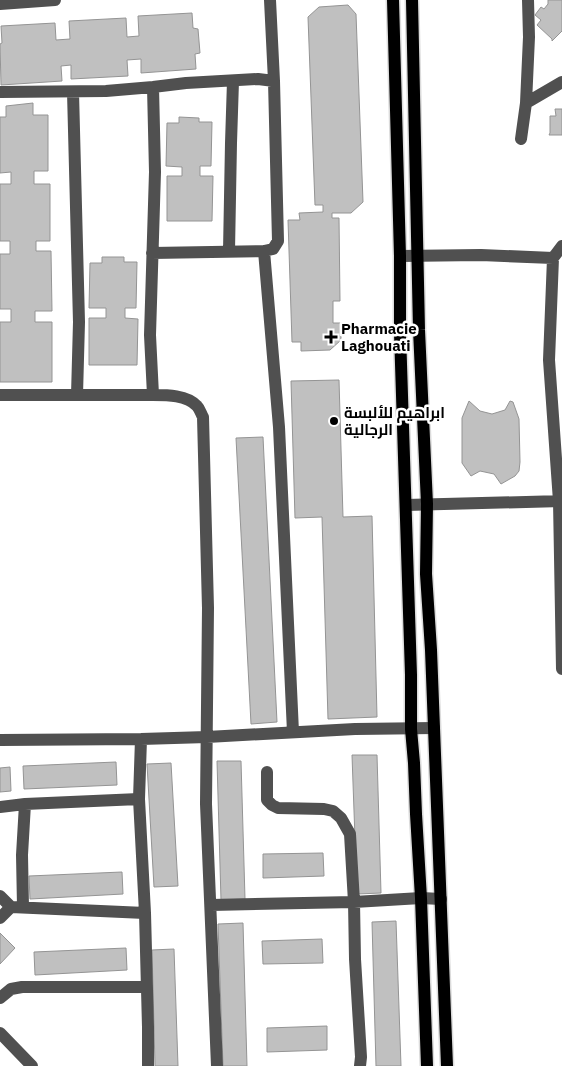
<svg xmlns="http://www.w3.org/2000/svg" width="562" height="1066" viewBox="0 0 562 1066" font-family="'IBM Plex Sans',Cairo,sans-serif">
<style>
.building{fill:#c0c0c0;stroke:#949494}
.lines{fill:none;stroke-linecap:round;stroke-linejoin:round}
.major-casing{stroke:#dbdbdb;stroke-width:15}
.minor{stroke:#505050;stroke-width:12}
.major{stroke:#000;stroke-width:12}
.poi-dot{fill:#000;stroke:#fff;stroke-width:2}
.labels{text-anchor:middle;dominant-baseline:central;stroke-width:5;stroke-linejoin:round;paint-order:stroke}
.poi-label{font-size:15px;font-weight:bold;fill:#000;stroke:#fff;text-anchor:start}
</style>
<rect width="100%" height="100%" fill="#fff"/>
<path class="building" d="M 548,0 L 562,0 L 562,31 L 552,41 L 552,39 L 537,25 L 541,20 L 535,15 L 541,7 L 544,9 L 548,4 Z
M 348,5 L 356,14 L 363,202 L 351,213 L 332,213 L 332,218 L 339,218 L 340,301 L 333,301 L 333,323 L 341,323 L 341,340 L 330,350 L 301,351 L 301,342 L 292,342 L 288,220 L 300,220 L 299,213 L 323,212 L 323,205 L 315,205 L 308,17 L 319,7 Z
M 192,13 L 193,28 L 198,29 L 200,53 L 195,54 L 196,69 L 141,73 L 141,59 L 127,60 L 128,76 L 71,79 L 71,65 L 61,66 L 62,81 L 1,85 L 0,44 L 2,43 L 1,26 L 55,23 L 56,40 L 70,39 L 69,21 L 126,18 L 127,37 L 139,36 L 138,16 Z
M 33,103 L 33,115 L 48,115 L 48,171 L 34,171 L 34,184 L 50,184 L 50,241 L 36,241 L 36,251 L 51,251 L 52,311 L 35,311 L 35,322 L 52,322 L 52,382 L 0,382 L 0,322 L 11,322 L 11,309 L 0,309 L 0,254 L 10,254 L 10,241 L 0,241 L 0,184 L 11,184 L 11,172 L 0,173 L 0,117 L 6,117 L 6,106 Z
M 555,109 L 562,109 L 562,135 L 549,135 L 550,133 L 550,116 L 556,116 Z
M 179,117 L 199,118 L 199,122 L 212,122 L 211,166 L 200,166 L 200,176 L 213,176 L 212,221 L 167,221 L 167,176 L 182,176 L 182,167 L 166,166 L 167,123 L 179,123 Z
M 102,257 L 124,257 L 124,262 L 137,262 L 136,308 L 125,308 L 125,318 L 138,319 L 137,365 L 89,365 L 89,318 L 106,318 L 106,308 L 89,308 L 90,263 L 102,263 Z
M 339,380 L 343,517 L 372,516 L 377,717 L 328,719 L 322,517 L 295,518 L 291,381 Z
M 469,401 L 480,411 L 492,414 L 505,410 L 510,401 L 513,402 L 519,419 L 520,462 L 519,471 L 515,476 L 501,484 L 494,474 L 480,471 L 471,476 L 462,463 L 462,418 Z
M 263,437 L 277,722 L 251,724 L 236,438 Z
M 352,755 L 377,755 L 381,893 L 357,894 Z
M 217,761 L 241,761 L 245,899 L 221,900 Z
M 116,762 L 117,785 L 24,789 L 23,766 Z
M 171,763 L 178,886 L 154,887 L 147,764 Z
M 10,767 L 11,791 L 0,792 L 0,768 Z
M 323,853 L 324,876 L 263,878 L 263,854 Z
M 122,872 L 123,894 L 30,899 L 29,876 Z
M 396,921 L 401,1066 L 376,1066 L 372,922 Z
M 243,923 L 247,1066 L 223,1066 L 218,924 Z
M 0,933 L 15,948 L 0,964 Z
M 322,939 L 323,963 L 263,964 L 262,941 Z
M 126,948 L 127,970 L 35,975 L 34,952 Z
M 174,949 L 178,1066 L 155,1066 L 152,950 Z
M 327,1026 L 327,1050 L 267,1052 L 267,1028 Z"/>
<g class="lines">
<g class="major-casing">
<path id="major" d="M 393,0 L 400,256 L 400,333 L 411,675 L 411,729 L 414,763 L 416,814 L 421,898 L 427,1066
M 412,0 L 419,330 L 427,504 L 426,574 L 431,650 L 447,1066"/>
</g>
<path class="minor" d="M 0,4 L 55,0
M 0,92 L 106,91 L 153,87 L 186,83 L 258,79 L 274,81 L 270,0
M 73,92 L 79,322 L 77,395
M 526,103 L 562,82
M 521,139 L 526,103 L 529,37 L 528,0
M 229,251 L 231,143 L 233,81
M 264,251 L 279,427 L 293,732
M 152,253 L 264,251 L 273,249 L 278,241 L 274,81
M 400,256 L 481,255 L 553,258 L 562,246
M 553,258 L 549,360 L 559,501 L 562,669
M 0,395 L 153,395 L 150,335 L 155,172 L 153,87
M 153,395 C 167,395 187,395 197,406 C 200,409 201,414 203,417 L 208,608 L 206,804 L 217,1066
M 406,505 L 562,501
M 141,739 L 139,799 L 145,913 L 148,1027 L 148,1066
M 0,740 L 141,739 L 207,737 L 355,729 L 434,728
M 267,772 L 267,800 L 272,805 L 278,808 L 324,809 L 333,811 L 341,818 L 350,834 L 354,902 L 355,959 L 361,1057 L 360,1066
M 0,807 L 25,804 L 139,799
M 0,896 L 11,907
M 211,905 L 354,902 L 421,898 L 441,899
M 23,907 L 22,855 L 25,804
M 0,918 L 11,907 L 145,913
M 0,998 L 11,989 L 22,987 L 147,987
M 0,1033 L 32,1066"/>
<use href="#major" class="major"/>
</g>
<g class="poi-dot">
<path d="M328.5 329.5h5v5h5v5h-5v5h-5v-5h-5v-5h5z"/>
<circle cx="334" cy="421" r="5"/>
</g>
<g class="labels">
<g class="poi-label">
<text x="341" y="328">Pharmacie<tspan x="341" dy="17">Laghouati</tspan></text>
<text x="344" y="412">ابراهيم للألبسة<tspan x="344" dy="17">الرجالية</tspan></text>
</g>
</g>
</svg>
